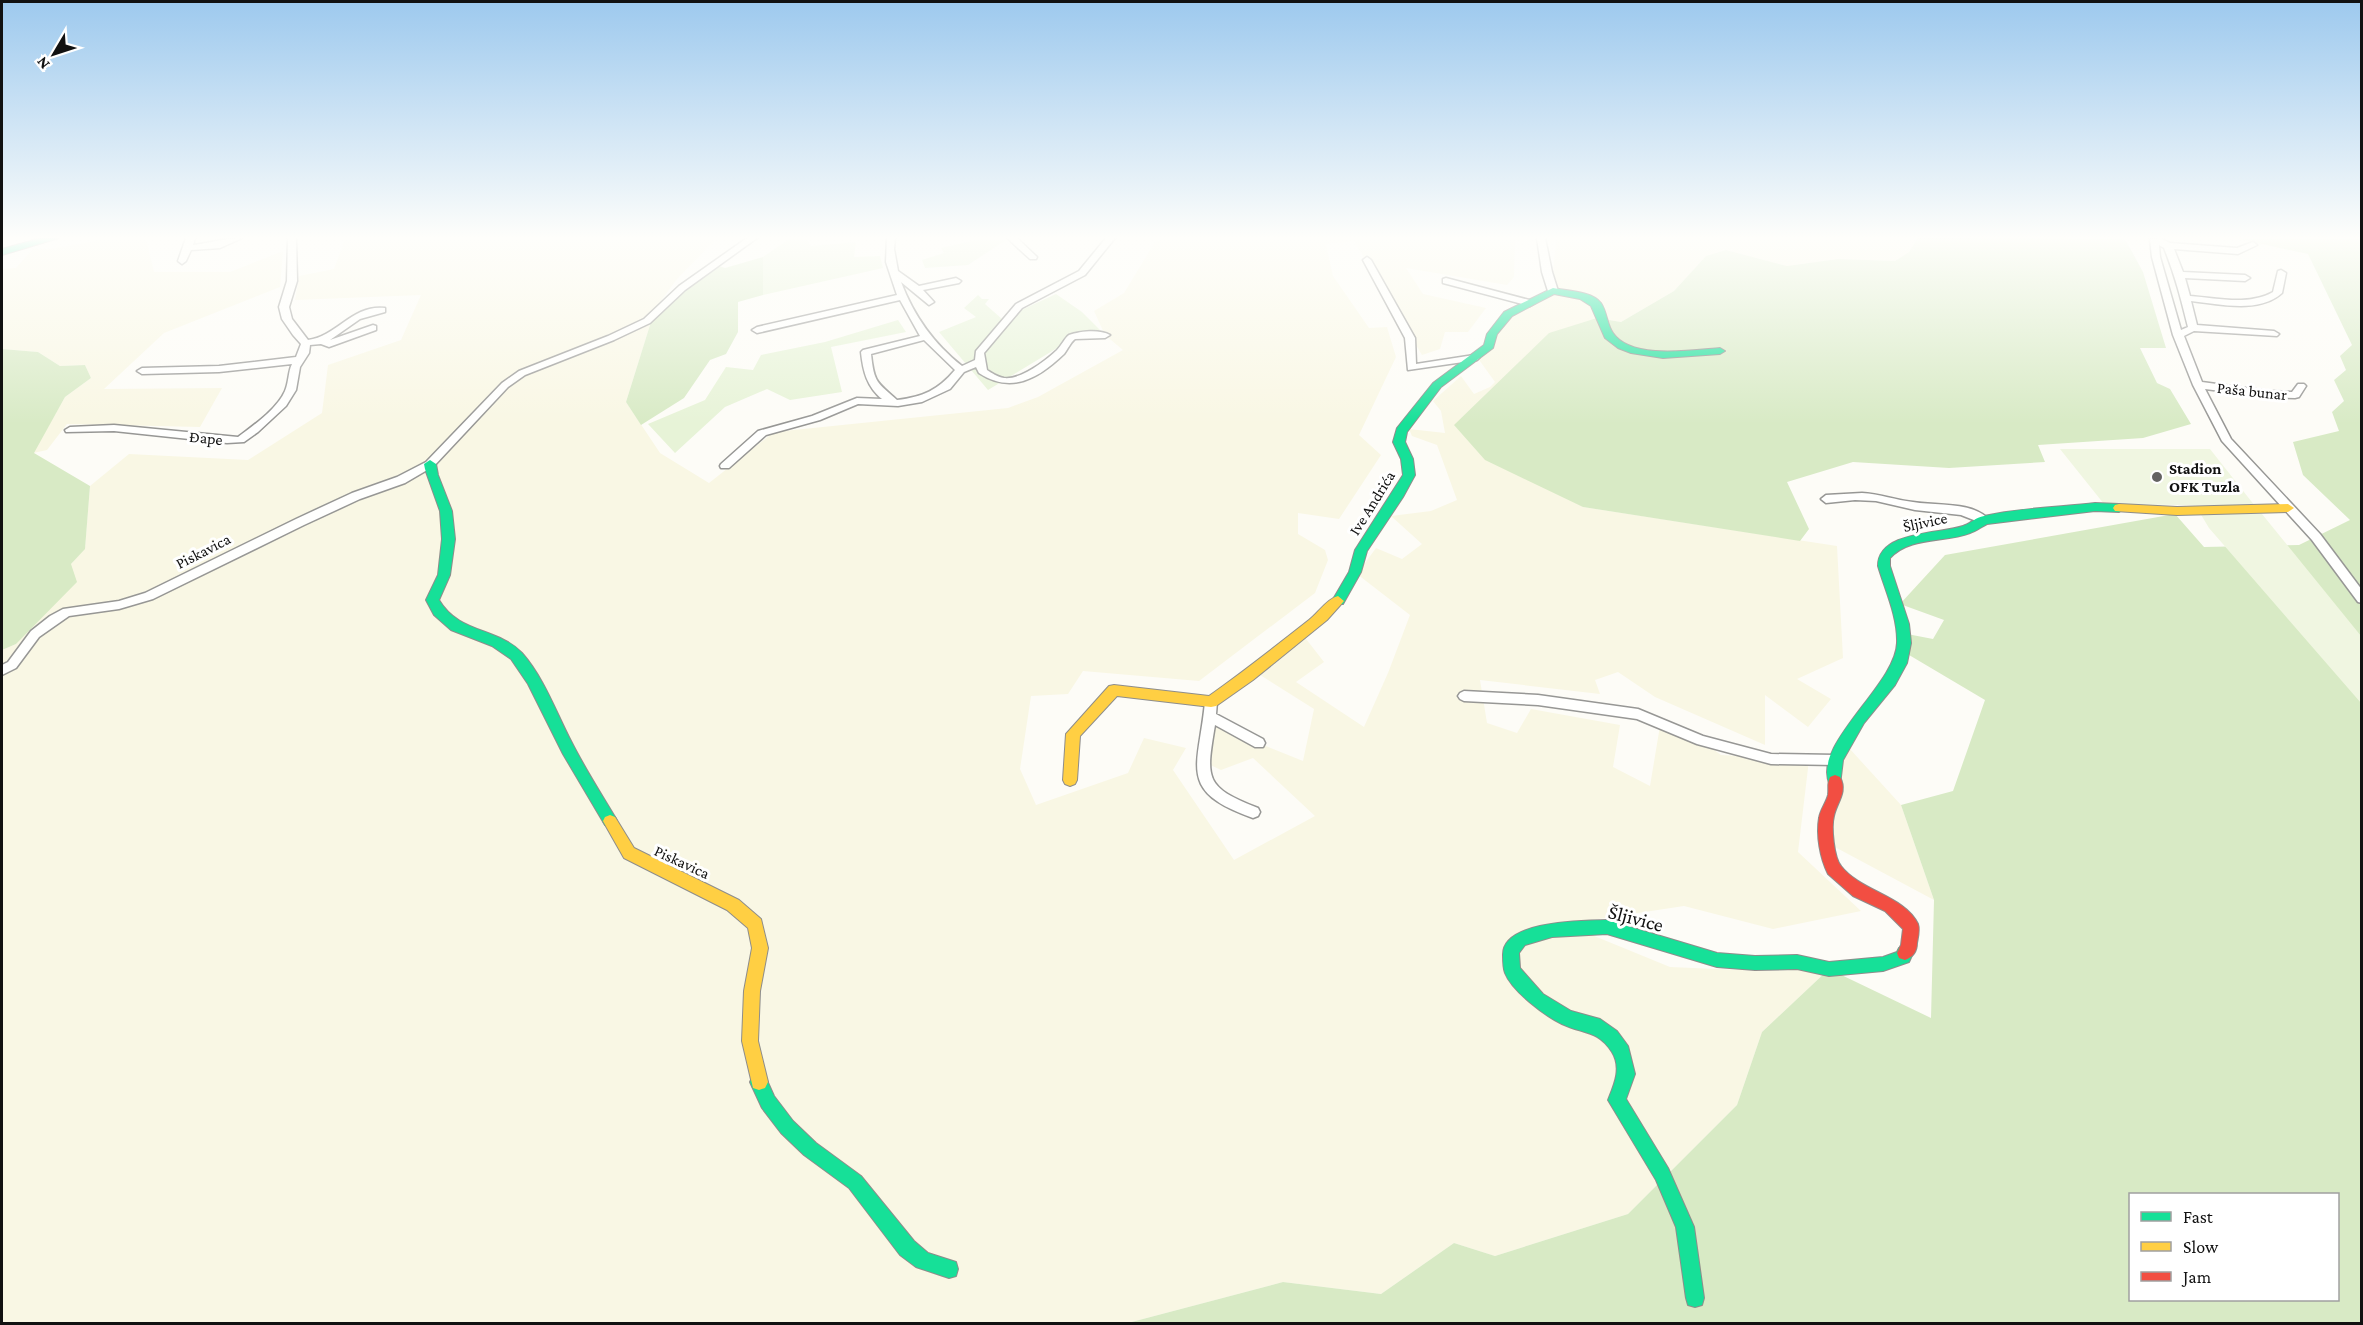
<svg xmlns="http://www.w3.org/2000/svg" width="2363" height="1325" viewBox="0 0 2363 1325" font-family="'Crimson Pro',serif">
<style>
.farmland{fill:#f9f7e4}
.green{fill:#e7f3d7}
.forest{fill:#d8eac5;fill-rule:evenodd}
.pitch{fill:#f0f6e1}
.lines{fill:none;stroke-linecap:round;stroke-linejoin:round}
.street-casing{stroke:#979795;stroke-width:3}
.fast-casing{stroke:#8e8d8b;stroke-width:2}
.slow-casing{stroke:#8e8d8b;stroke-width:2}
.jam-casing{stroke:#8e8d8b;stroke-width:2}
.street{fill:#fffffe;fill-rule:evenodd}
.fast{fill:#16e098;fill-rule:evenodd}
.slow{fill:#ffcf43;fill-rule:evenodd}
.jam{fill:#f24e42;fill-rule:evenodd}
.poi-dot{fill:#646362;stroke:#fff;stroke-width:2}
.labels{text-anchor:middle;dominant-baseline:central;stroke-width:6;stroke-linejoin:round;paint-order:stroke}
.street-label{font-size:16px;fill:#111;stroke:#fff}
.poi-label{font-size:16px;font-weight:bold;fill:#111;stroke:#fff;text-anchor:start}
.near-street-label{font-size:20px;fill:#111;stroke:#fff}
</style>
<rect width="100%" height="100%" fill="#fdfcf7"/>
<path class="farmland" d="M 1561,238 L 1918,239 L 1909,252 L 1895,261 L 1838,259 L 1787,266 L 1726,250 L 1706,256 L 1674,291 L 1621,322 L 1597,318 L 1583,507 L 1837,546 L 1843,658 L 1797,679 L 1831,699 L 1808,727 L 1765,695 L 1765,745 L 1655,697 L 1618,672 L 1595,680 L 1600,694 L 1480,680 L 1487,723 L 1517,733 L 1531,709 L 1620,725 L 1613,767 L 1650,786 L 1660,726 L 1701,740 L 1721,755 L 1809,760 L 1798,852 L 1861,911 L 1773,929 L 1684,906 L 1565,924 L 1670,967 L 1763,971 L 1829,969 L 1762,1032 L 1737,1105 L 1628,1214 L 1495,1256 L 1454,1243 L 1381,1294 L 1283,1282 L 1124,1324 L 2,1323 L 2,650 L 16,644 L 71,564 L 85,548 L 90,486 L 129,454 L 248,460 L 322,413 L 328,365 L 401,340 L 421,295 L 295,300 L 299,276 L 334,269 L 345,239 L 716,239 L 677,279 L 655,309 L 626,402 L 660,453 L 709,483 L 774,432 L 1008,408 L 1038,397 L 1123,350 L 1105,335 L 1094,311 L 1124,293 L 1155,242 L 1165,239 L 1515,239 L 1514,277 L 1507,285 L 1406,268 L 1423,294 L 1486,308 L 1468,332 L 1445,332 L 1440,349 L 1422,355 L 1354,241 L 1326,244 L 1333,276 L 1369,328 L 1387,327 L 1396,357 L 1359,435 L 1381,455 L 1339,519 L 1298,513 L 1298,534 L 1325,550 L 1328,560 L 1315,593 L 1199,681 L 1083,671 L 1068,694 L 1031,696 L 1020,769 L 1036,805 L 1128,773 L 1144,738 L 1186,748 L 1173,770 L 1234,860 L 1315,816 L 1253,758 L 1221,770 L 1204,762 L 1208,723 L 1303,761 L 1314,709 L 1254,671 L 1303,635 L 1324,662 L 1296,682 L 1364,727 L 1388,673 L 1410,615 L 1357,574 L 1376,548 L 1402,559 L 1422,544 L 1391,516 L 1431,511 L 1457,500 L 1437,445 L 1412,436 L 1409,429 L 1445,433 L 1441,411 L 1433,401 L 1461,376 L 1474,394 L 1490,387 L 1495,382 L 1477,357 L 1503,314 L 1551,292 L 1556,241 Z
M 107,239 L 146,239 L 154,272 L 230,272 L 283,251 L 280,287 L 164,333 L 104,389 L 222,388 L 200,427 L 67,424 L 47,450 L 33,453 L 65,397 L 91,378 L 85,365 L 60,366 L 38,352 L 2,349 L 2,269 L 16,268 L 33,249 L 50,249 Z
M 1849,748 L 1901,805 L 1934,900 L 1833,846 L 1830,754 Z"/>
<path class="green" d="M 789,239 L 806,239 L 811,246 L 856,242 L 854,257 L 880,256 L 883,268 L 763,295 L 763,257 Z
M 980,239 L 1006,240 L 968,265 L 925,268 L 922,260 L 944,253 L 941,248 Z
M 1056,294 L 1082,312 L 1101,331 L 1072,339 L 988,390 L 939,332 L 976,317 L 964,308 L 978,295 L 982,299 L 989,299 L 985,304 L 1002,319 Z
M 898,320 L 906,332 L 831,347 L 842,392 L 790,400 L 767,389 L 725,407 L 675,453 L 648,424 L 705,400 L 726,367 L 753,370 L 761,355 L 825,342 Z"/>
<path class="forest" d="M 1918,238 L 2125,239 L 2143,272 L 2166,348 L 2140,348 L 2157,383 L 2170,389 L 2191,424 L 2143,438 L 2038,445 L 2045,462 L 1949,468 L 1853,462 L 1787,482 L 1809,529 L 1800,541 L 1583,507 L 1485,460 L 1454,425 L 1549,333 L 1597,318 L 1621,322 L 1674,291 L 1706,256 L 1726,250 L 1787,266 L 1838,259 L 1895,261 L 1909,252 Z
M 2239,239 L 2361,239 L 2361,1323 L 1124,1324 L 1283,1282 L 1381,1294 L 1454,1243 L 1495,1256 L 1628,1214 L 1737,1105 L 1762,1032 L 1829,969 L 1931,1018 L 1934,900 L 1901,805 L 1953,791 L 1985,700 L 1904,652 L 1902,633 L 1933,639 L 1944,620 L 1900,604 L 1945,555 L 2175,514 L 2204,547 L 2299,545 L 2350,520 L 2303,475 L 2293,442 L 2339,431 L 2332,412 L 2344,401 L 2334,380 L 2346,370 L 2340,356 L 2352,345 L 2308,254 ZM 2130,1194 L 2338,1194 L 2338,1300 L 2130,1300 Z
M 763,257 L 763,295 L 738,302 L 738,332 L 726,354 L 710,360 L 684,398 L 641,425 L 626,402 L 655,309 L 713,264 L 725,268 Z
M 2,349 L 38,352 L 60,366 L 85,365 L 91,378 L 65,397 L 34,453 L 90,486 L 85,549 L 71,564 L 77,582 L 16,644 L 2,650 Z"/>
<path class="pitch" d="M 2060,449 L 2210,449 L 2255,506 L 2104,504 Z
M 2200,513 L 2262,514 L 2361,636 L 2361,703 L 2209,528 Z"/>
<g class="lines">
<g class="street-casing">
<path id="street" d="M 186,238 L 195,238 L 193,245 C 209,243 226,238 242,238 L 220,248 L 191,250 L 186,261 L 182,264 L 178,261 Z
M 288,238 L 296,238 L 297,281 L 289,307 L 292,319 L 308,340 C 337,336 353,304 385,308 L 385,312 L 360,319 L 330,340 L 373,325 L 376,326 L 376,330 L 329,347 L 321,344 L 310,345 L 309,353 L 300,367 L 296,390 L 286,406 L 258,432 L 244,442 L 227,443 L 114,431 L 66,432 L 65,430 L 70,427 L 114,425 L 238,437 C 254,425 277,409 285,391 C 289,382 288,372 292,364 L 219,372 L 142,374 L 137,371 L 142,368 L 219,366 L 296,357 L 301,344 L 293,335 L 282,319 L 279,307 L 287,281 Z
M 747,238 L 757,238 L 685,290 L 650,323 L 614,340 L 525,375 L 508,387 L 434,466 L 405,483 L 360,499 L 304,525 L 153,599 L 119,609 L 69,616 L 39,637 L 16,668 L 2,675 L 2,665 L 8,662 L 31,631 L 50,616 L 63,609 L 119,601 L 145,593 L 296,519 L 352,493 L 397,477 L 426,462 L 502,383 L 519,371 L 608,336 L 644,319 L 679,286 Z
M 887,238 L 895,238 L 894,249 L 898,271 L 919,286 L 956,278 L 961,281 L 959,283 L 923,290 L 934,302 L 929,305 L 901,282 C 914,316 933,343 962,366 L 975,360 L 976,351 L 1016,304 L 1079,271 L 1106,238 L 1115,238 L 1085,275 L 1022,308 L 984,353 L 987,370 C 992,373 997,377 1004,378 C 1021,380 1045,361 1057,350 C 1062,345 1064,339 1069,335 C 1080,331 1100,329 1110,335 L 1105,338 L 1075,339 C 1070,343 1068,349 1064,354 C 1038,379 1011,394 979,373 L 976,367 L 964,372 L 950,389 L 922,402 L 898,406 L 858,404 L 820,420 L 766,435 L 729,468 L 721,468 L 720,466 L 721,464 L 758,431 L 812,416 L 857,398 L 882,399 C 867,387 863,371 861,352 L 863,350 L 920,336 L 900,300 L 757,333 L 752,330 L 757,327 L 897,295 L 886,262 ZM 924,340 L 955,370 C 938,390 923,397 897,400 C 877,382 874,383 871,354 Z
M 1007,238 L 1017,238 L 1037,257 L 1036,259 L 1030,259 Z
M 1537,238 L 1545,238 L 1552,272 L 1558,291 L 1556,293 L 1550,293 L 1548,291 L 1542,272 Z
M 2160,238 L 2170,243 L 2237,248 L 2253,242 L 2257,245 L 2238,254 L 2174,249 L 2183,272 L 2245,275 L 2250,278 L 2245,281 L 2185,278 L 2190,296 C 2217,298 2248,306 2273,292 L 2278,271 L 2281,270 L 2286,273 L 2282,293 C 2259,314 2219,304 2191,301 L 2197,325 L 2274,331 L 2279,334 L 2277,336 L 2194,331 L 2184,336 L 2202,382 L 2268,391 L 2292,392 L 2298,384 L 2304,384 L 2306,386 L 2299,397 L 2295,398 L 2268,397 L 2205,389 L 2231,439 L 2320,534 L 2362,590 L 2362,603 L 2358,602 L 2312,540 L 2222,441 L 2193,385 L 2173,335 L 2152,257 L 2150,239 ZM 2159,245 L 2164,248 C 2175,275 2181,299 2188,327 L 2181,330 L 2160,257 Z
M 1367,257 L 1371,260 L 1415,338 L 1416,364 L 1474,355 L 1479,358 L 1477,360 L 1408,370 L 1405,338 L 1363,260 Z
M 1446,278 L 1533,301 L 1535,303 L 1530,306 L 1443,283 L 1443,279 Z
M 1862,493 C 1880,494 1896,500 1913,502 C 1936,506 1973,501 1989,520 L 1984,524 L 1961,515 L 1915,510 L 1876,501 L 1855,500 L 1826,503 L 1821,499 L 1826,495 Z
M 1464,691 L 1538,695 L 1638,709 L 1703,736 L 1771,754 L 1836,755 L 1841,756 L 1842,760 L 1841,764 L 1836,765 L 1771,764 L 1697,744 L 1637,719 L 1538,705 L 1464,701 L 1460,699 L 1458,696 L 1460,693 Z
M 1211,697 L 1215,699 L 1217,702 L 1216,714 L 1263,739 L 1265,743 L 1263,747 L 1255,747 L 1215,725 C 1206,779 1204,787 1258,808 L 1260,812 L 1258,816 L 1253,818 C 1176,791 1199,767 1205,702 L 1207,699 Z"/>
</g>
<g class="fast-casing">
<path id="fast" d="M 41,238 L 59,238 L 2,255 L 2,249 Z
M 1553,288 C 1567,291 1592,291 1601,303 C 1607,312 1607,325 1613,333 C 1631,360 1693,350 1720,348 L 1725,351 L 1720,354 L 1663,358 L 1631,353 L 1618,348 L 1605,338 L 1591,306 L 1580,299 L 1554,294 L 1512,316 L 1497,334 L 1493,348 L 1441,387 L 1407,432 L 1405,442 L 1413,459 L 1415,475 L 1403,497 L 1367,551 L 1361,572 L 1343,604 L 1333,604 L 1332,601 L 1349,572 L 1355,550 L 1403,475 L 1401,459 L 1393,442 L 1397,428 L 1433,383 L 1484,345 L 1487,334 L 1504,312 Z
M 430,460 L 436,464 L 438,475 L 452,511 L 455,539 L 450,575 L 439,600 C 459,634 497,627 522,653 C 544,678 556,712 571,741 C 584,767 600,792 615,817 L 617,821 L 615,825 L 610,827 L 605,825 L 563,754 L 528,684 L 511,659 L 492,646 L 451,630 L 434,615 L 426,600 L 438,575 L 442,539 L 440,511 L 425,469 L 424,464 Z
M 2095,503 L 2119,504 L 2125,508 L 2119,512 L 2095,511 L 1987,524 C 1981,527 1976,531 1970,533 C 1945,543 1910,536 1890,558 L 1890,566 L 1909,624 L 1911,643 L 1907,663 L 1895,685 L 1864,723 L 1843,760 L 1840,785 L 1835,787 L 1830,785 C 1810,746 1896,685 1897,643 C 1898,617 1885,590 1878,566 C 1878,531 1939,534 1963,526 C 1970,524 1976,517 1984,516 C 2020,508 2059,507 2095,503 Z
M 1607,920 L 1717,953 L 1755,956 L 1797,955 L 1829,962 L 1883,957 L 1897,952 L 1899,948 L 1905,946 L 1911,948 L 1913,953 L 1909,962 L 1883,971 L 1829,976 L 1797,969 L 1755,970 L 1717,967 L 1607,934 L 1552,937 L 1525,945 L 1519,953 L 1520,968 L 1543,994 L 1571,1011 L 1600,1019 L 1617,1031 L 1628,1046 L 1635,1074 L 1626,1099 L 1668,1168 L 1694,1227 L 1704,1298 L 1702,1305 L 1695,1307 L 1688,1305 L 1686,1298 L 1676,1227 L 1656,1180 L 1608,1100 C 1614,1085 1622,1068 1612,1052 C 1598,1030 1583,1034 1562,1024 C 1545,1016 1512,991 1505,973 C 1503,968 1503,961 1503,955 C 1502,920 1584,921 1607,920 Z
M 759,1074 L 765,1076 L 774,1096 L 793,1121 L 816,1143 L 861,1176 L 914,1241 L 928,1253 L 956,1262 L 958,1269 L 956,1276 L 949,1278 L 916,1267 L 900,1255 L 849,1188 L 804,1155 L 781,1133 L 762,1108 L 750,1082 L 753,1076 Z"/>
</g>
<g class="slow-casing">
<path id="slow" d="M 2119,504 L 2177,507 L 2288,504 L 2294,508 L 2288,512 L 2177,515 L 2115,511 L 2113,508 L 2115,505 Z
M 1338,596 L 1344,601 L 1327,620 L 1253,680 L 1216,706 L 1211,707 L 1117,696 L 1080,736 L 1077,780 L 1075,784 L 1070,786 L 1065,784 L 1063,780 L 1066,734 L 1109,686 L 1114,685 L 1209,696 C 1243,672 1276,646 1309,620 C 1318,613 1327,599 1338,596 Z
M 610,815 L 615,817 L 634,848 L 739,900 L 761,919 L 768,948 L 760,991 L 758,1041 L 768,1082 L 765,1088 L 759,1090 L 753,1088 L 742,1041 L 744,991 L 752,948 L 748,928 L 727,910 L 624,858 L 603,821 L 605,817 Z"/>
</g>
<g class="jam-casing">
<path id="jam" d="M 1835,775 L 1840,777 C 1848,792 1837,802 1834,816 C 1831,827 1834,858 1841,866 C 1860,891 1905,896 1918,924 C 1920,930 1918,937 1917,943 C 1917,951 1913,957 1905,960 L 1899,958 L 1897,953 L 1901,945 L 1903,929 L 1885,911 L 1853,896 L 1828,874 C 1820,858 1816,835 1819,818 C 1820,810 1826,803 1828,795 C 1829,789 1827,783 1830,777 Z"/>
</g>
<use href="#street" class="street"/>
<use href="#fast" class="fast"/>
<use href="#slow" class="slow"/>
<use href="#jam" class="jam"/>
</g>
<linearGradient id="sky" x2="0" y2="1"><stop stop-color="#9dc9ee"/><stop offset="0.56" stop-color="#fefefb"/><stop offset="1" stop-color="#fefefb" stop-opacity="0"/></linearGradient>
<rect width="2363" height="424" fill="url(#sky)"/>
<circle class="poi-dot" cx="2157" cy="477" r="6"/>
<g class="labels">
<g class="street-label">
<text transform="translate(2252 391) rotate(6)">Paša bunar</text>
<text transform="translate(206 438) rotate(6)">Đape</text>
<text transform="translate(1372 503) rotate(-58)">Ive Andrića</text>
<text transform="translate(1925 522) rotate(-12)">Šljivice</text>
<text transform="translate(203 551) rotate(-27)">Piskavica</text>
<text transform="translate(682 862) rotate(25)">Piskavica</text>
</g>
<g class="poi-label">
<text x="2169" y="468">Stadion<tspan x="2169" dy="18">OFK Tuzla</tspan></text>
</g>
<g class="near-street-label">
<text transform="translate(1636 918) rotate(15)">Šljivice</text>
</g>
</g>
<rect width="2363" height="1325" fill="none" stroke="#111111" stroke-width="6"/>
<rect x="2129" y="1193" width="210" height="108" fill="#ffffff" stroke="#a0a0a0" stroke-width="1.5"/>
<rect x="2141" y="1212" width="30" height="9" fill="#16e098" stroke="#a0a0a0" stroke-width="1.5"/>
<text x="2183" y="1223" font-size="18" fill="#111111">Fast</text>
<rect x="2141" y="1242" width="30" height="9" fill="#ffcf43" stroke="#a0a0a0" stroke-width="1.5"/>
<text x="2183" y="1253" font-size="18" fill="#111111">Slow</text>
<rect x="2141" y="1272" width="30" height="9" fill="#f24e42" stroke="#a0a0a0" stroke-width="1.5"/>
<text x="2183" y="1283" font-size="18" fill="#111111">Jam</text>
<g transform="translate(54 54) rotate(231)" stroke="#ffffff" stroke-width="4.5" paint-order="stroke">
<path d="M0-4.5L10 22L0 15L-10 22Z" fill="#111111"/>
<text y="-9" font-size="16" font-weight="bold" text-anchor="middle" fill="#111111">N</text>
</g>
</svg>
